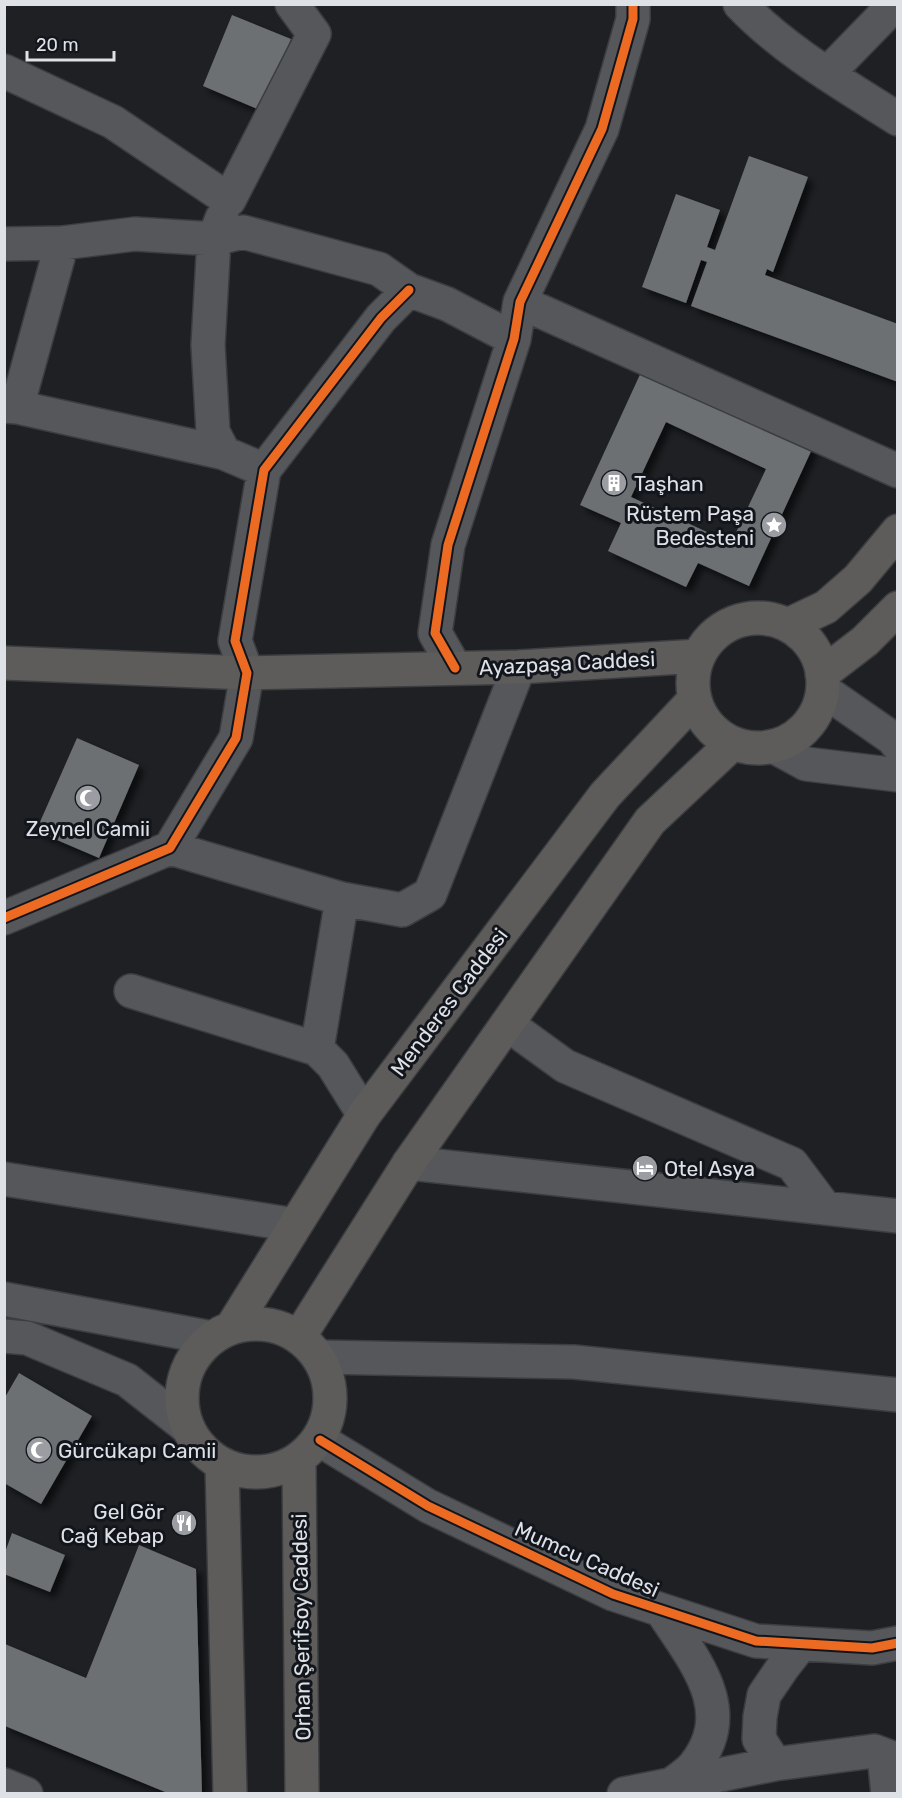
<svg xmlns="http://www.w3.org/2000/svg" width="902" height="1798" viewBox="0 0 902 1798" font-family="Rubik,sans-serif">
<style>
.building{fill:#6d6f72;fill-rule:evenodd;filter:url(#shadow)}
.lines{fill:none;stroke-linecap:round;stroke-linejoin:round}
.minor-casing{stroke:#3b3d40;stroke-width:36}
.major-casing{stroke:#3b3d40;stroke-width:36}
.minor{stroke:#55575a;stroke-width:33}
.major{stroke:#5e5c5a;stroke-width:33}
.cycleway-casing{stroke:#12161c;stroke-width:13}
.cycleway{stroke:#ed6a23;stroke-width:9}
.labels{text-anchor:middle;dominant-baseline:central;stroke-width:6;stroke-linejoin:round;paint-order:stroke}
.poi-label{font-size:21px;fill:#dee1e6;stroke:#12161c;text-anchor:start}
.street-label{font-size:21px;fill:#dee1e6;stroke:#12161c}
</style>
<defs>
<filter id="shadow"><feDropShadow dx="5.5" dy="5.5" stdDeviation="3" flood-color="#0009"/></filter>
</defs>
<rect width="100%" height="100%" fill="#1e2023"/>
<path class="building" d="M 232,15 L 291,39 L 262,111 L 203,86 Z
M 749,156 L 808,177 L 773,272 L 767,269 L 765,275 L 898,324 L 898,382 L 691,306 L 707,262 L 701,260 L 686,303 L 642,287 L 676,194 L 720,210 L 707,247 L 715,250 Z
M 643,368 L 813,447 L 749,586 L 698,563 L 686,587 L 608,551 L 621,523 L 580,505 ZM 666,422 L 766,469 L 731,543 L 631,497 Z
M 77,738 L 139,765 L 99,858 L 36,831 Z
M 19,1373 L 92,1416 L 41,1504 L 4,1483 L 4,1399 Z
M 12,1533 L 65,1555 L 50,1592 L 4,1574 L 4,1555 Z
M 139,1545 L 196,1569 L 202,1794 L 170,1794 L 5,1726 L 5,1644 L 86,1678 Z"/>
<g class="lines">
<g class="minor-casing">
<path id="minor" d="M 740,4 C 785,51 843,84 898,119
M 4,71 L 113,122 L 229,200 L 314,34 L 292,4
M 827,74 L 895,4
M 222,218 L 214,239 L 208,345 L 213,432 L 224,453 L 264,470
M 4,244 L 62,243 L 135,234 L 214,239 L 243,232 L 379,269 L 409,290 L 447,304 L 514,339
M 520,302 L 898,471
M 4,406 L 17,407 L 224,453
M 17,407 L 62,243
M 455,668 L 435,633 L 448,545 L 514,339 L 520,302 L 602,129 L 633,19 L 633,4
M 823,690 L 892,738 L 898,745
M 773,746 L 806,764 L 898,775
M 170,848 L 342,899 L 402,910 L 430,894 L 519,667
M 342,899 L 317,1049 L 333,1065 L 364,1115
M 4,918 L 170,848 L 236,738 L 247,673 L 235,641 L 264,470 L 381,318 L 409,290
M 131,991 L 317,1049
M 507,1024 L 565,1066 L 792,1164 L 825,1208
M 409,1163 L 898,1216
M 4,1179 L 295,1225
M 4,1299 L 212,1338
M 4,1336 L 27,1338 L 127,1380 L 187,1427
M 320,1357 L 574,1362 L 898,1395
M 320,1440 L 428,1506 L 613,1594 L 756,1641 L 872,1648 L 898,1643
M 662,1611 C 693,1659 739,1710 694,1766 C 688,1773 679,1779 672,1784
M 884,1755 L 888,1794
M 775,1764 L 759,1739 L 760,1717 L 764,1695 L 783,1667 L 801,1644
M 4,1785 L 26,1794
M 624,1794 L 775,1764 L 874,1751 L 898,1760"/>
</g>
<g class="major-casing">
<path id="major" d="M693 683a65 65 0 1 1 130 0a65 65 0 1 1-130 0Z
M 788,625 L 826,607 L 858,579 L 898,531
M 4,663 L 247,673 L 519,667 L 699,656
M 822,674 L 865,641 L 898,608
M182 1398a74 74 0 1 1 148 0a74 74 0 1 1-148 0Z
M 232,1327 L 364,1115 L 605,795 L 695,699
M 299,1337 L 409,1163 L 650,821 L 733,743
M 299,1461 L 302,1794
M 222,1465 L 230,1794"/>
</g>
<use href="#minor" class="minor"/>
<use href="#major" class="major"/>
<g class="cycleway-casing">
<path id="cycleway" d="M 455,668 L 435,633 L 448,545 L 514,339 L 520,302 L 602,129 L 633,19 L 633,4
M 4,918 L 170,848 L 236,738 L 247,673 L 235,641 L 264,470 L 381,318 L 409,290
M 320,1440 L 428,1506 L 613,1594 L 756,1641 L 872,1648 L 898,1643"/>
</g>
<use href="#cycleway" class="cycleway"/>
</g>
<defs>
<g id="building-disc" transform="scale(1.35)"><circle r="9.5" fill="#9b9da2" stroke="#12161c"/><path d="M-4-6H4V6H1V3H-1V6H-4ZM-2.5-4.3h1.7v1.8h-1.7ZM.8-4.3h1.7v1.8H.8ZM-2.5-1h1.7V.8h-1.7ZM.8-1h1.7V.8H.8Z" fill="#fff"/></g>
<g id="sight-disc" transform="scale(1.35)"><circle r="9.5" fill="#9b9da2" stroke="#12161c"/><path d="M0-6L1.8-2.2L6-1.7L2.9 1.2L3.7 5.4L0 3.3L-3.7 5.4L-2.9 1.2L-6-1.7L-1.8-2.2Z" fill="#fff"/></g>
<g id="mosque-disc" transform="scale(1.35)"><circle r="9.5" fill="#9b9da2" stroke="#12161c"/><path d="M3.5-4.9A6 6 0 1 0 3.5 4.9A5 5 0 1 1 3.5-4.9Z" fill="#fff"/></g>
<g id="hotel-disc" transform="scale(1.35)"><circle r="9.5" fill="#9b9da2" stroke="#12161c"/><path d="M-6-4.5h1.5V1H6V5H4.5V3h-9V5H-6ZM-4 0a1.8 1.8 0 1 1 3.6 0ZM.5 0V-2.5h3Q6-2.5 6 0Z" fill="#fff"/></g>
<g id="restaurant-disc" transform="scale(1.35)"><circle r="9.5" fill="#9b9da2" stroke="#12161c"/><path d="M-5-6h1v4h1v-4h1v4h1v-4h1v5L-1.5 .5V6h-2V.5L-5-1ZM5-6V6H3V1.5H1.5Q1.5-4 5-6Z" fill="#fff"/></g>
</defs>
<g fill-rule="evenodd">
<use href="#building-disc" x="614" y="483"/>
<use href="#sight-disc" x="774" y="525"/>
<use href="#mosque-disc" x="88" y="798"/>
<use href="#hotel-disc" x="645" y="1168"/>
<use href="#mosque-disc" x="39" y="1450"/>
<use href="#restaurant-disc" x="184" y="1523"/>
</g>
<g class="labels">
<g class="poi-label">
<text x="634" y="483">Taşhan</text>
<text x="754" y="513" text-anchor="end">Rüstem Paşa<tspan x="754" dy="24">Bedesteni</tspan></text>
<text x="88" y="828" text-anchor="middle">Zeynel Camii</text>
<text x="664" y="1168">Otel Asya</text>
<text x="58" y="1450">Gürcükapı Camii</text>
<text x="164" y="1511" text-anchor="end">Gel Gör<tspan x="164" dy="24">Cağ Kebap</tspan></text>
</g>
<g class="street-label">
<text transform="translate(567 663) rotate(-3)">Ayazpaşa Caddesi</text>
<text transform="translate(449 1002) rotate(-53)">Menderes Caddesi</text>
<text transform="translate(587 1559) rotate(24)">Mumcu Caddesi</text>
<text transform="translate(301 1627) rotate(-91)">Orhan Şerifsoy Caddesi</text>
</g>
</g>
<rect width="902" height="1798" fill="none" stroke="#dee1e6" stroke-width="12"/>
<path d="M27 51v9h87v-9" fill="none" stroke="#dee1e6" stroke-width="3"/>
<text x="36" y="51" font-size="18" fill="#dee1e6" stroke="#12161c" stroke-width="4.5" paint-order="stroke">20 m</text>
</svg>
